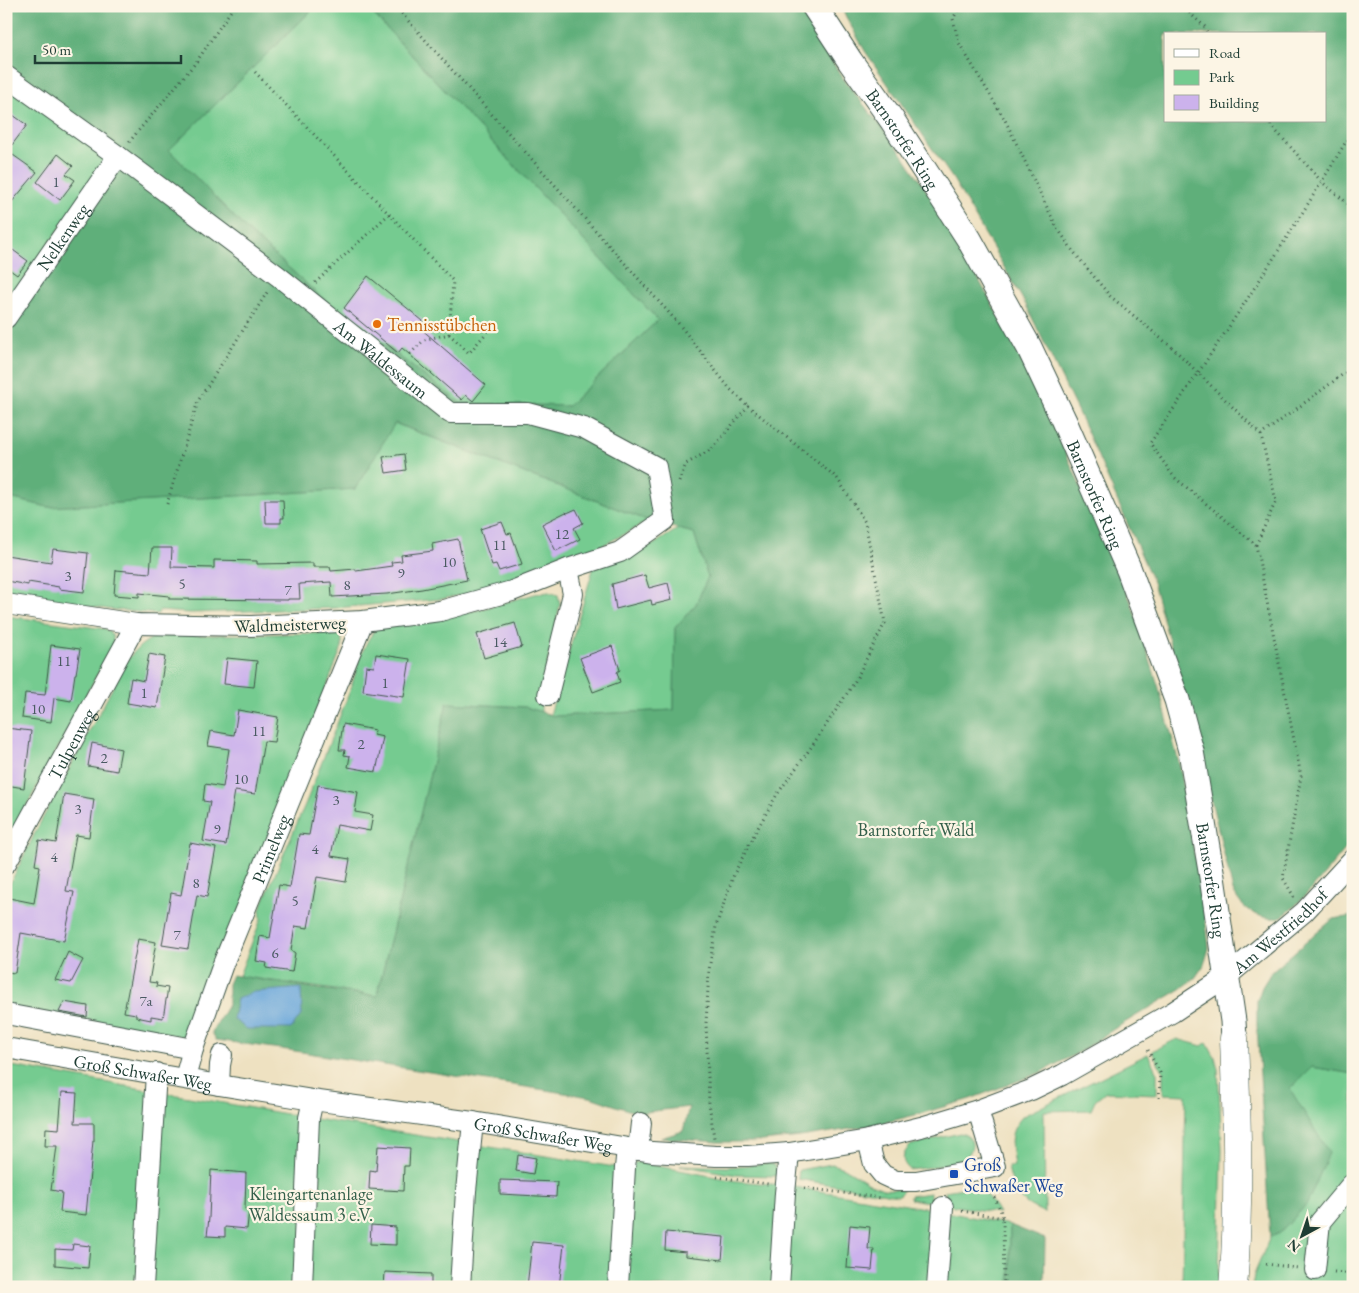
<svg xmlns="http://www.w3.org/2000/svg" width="1359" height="1293" viewBox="0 0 1359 1293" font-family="'EB Garamond',serif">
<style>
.green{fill:#74cb90;stroke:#4a8462}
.forest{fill:#5faf7a;stroke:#3f7657;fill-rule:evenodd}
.water{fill:#68a6da;stroke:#447287}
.building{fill:#ccb2ec}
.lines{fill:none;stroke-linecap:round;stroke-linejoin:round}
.minor-casing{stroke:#3e5649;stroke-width:22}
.major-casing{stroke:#3e5649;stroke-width:27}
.highway-casing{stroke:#3e5649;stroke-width:29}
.path{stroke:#3e5649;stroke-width:3;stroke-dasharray:1 4;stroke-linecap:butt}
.minor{stroke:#fff;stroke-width:20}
.major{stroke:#fff;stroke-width:25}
.highway{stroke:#fff;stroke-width:28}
.food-dot{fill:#e8710a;stroke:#fcf5e5;stroke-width:2}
.transit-dot{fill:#1a4fb4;stroke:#fcf5e5;stroke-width:2}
.labels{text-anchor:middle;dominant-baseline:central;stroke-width:4.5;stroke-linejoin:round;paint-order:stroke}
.number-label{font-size:15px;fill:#4a5a62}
.street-label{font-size:18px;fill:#1f3d34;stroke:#fcf5e5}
.food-label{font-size:18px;fill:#c56008;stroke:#fcf5e5;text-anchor:start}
.park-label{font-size:18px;fill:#34604b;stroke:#fcf5e5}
.transit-label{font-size:18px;fill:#164399;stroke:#fcf5e5;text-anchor:start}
</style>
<rect width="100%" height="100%" fill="#fcf5e5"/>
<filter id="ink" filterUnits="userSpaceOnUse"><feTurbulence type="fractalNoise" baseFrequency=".02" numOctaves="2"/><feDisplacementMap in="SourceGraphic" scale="10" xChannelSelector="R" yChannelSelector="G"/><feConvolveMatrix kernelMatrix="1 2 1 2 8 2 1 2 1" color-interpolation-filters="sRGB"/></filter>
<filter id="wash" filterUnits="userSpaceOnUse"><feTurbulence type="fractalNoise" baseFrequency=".0096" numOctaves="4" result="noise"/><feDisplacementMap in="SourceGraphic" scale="20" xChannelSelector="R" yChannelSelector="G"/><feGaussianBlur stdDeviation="1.12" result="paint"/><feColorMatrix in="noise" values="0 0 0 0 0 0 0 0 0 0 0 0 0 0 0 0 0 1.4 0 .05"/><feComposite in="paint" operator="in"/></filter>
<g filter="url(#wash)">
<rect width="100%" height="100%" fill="#eee1c1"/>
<path class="green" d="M 316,6 L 366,6 L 658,320 L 568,406 L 460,403 L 321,297 L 246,229 L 169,150 Z
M 6,83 L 110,157 L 6,305 Z
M 394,423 L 649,521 L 592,551 L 517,583 L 442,599 L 335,608 L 190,613 L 159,611 L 158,614 L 107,609 L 6,594 L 6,497 L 48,507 L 355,489 Z
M 678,529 L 694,533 L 708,577 L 696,604 L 675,628 L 674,710 L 555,716 L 550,715 L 594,566 L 622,558 L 654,544 Z
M 549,592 L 558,595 L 560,604 L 541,693 L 541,712 L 525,707 L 447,703 L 377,996 L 239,976 L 261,919 L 260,909 L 307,800 L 351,688 L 360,657 L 368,640 L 376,628 L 478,610 L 535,594 Z
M 6,616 L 106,629 C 114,634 114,638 112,647 L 6,844 Z
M 335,633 L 340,635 L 342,641 L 342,647 L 191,1038 L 6,1006 L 6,892 L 38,827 L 128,659 C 136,649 144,642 156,636 Z
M 1177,1039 L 1202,1046 L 1207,1042 L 1215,1057 L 1218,1069 L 1222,1150 L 1219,1266 L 1217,1287 L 1182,1287 L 1186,1095 L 1163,1094 L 1163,1072 L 1152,1051 Z
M 1148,1054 L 1157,1073 L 1157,1094 L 1106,1092 L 1095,1101 L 1091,1110 L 1044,1111 L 1045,1213 C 1039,1210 1031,1207 1026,1203 C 1016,1194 1010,1179 1008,1166 L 1014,1166 C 1011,1144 1007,1133 1023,1116 Z
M 6,1065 L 309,1118 L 627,1169 L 630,1165 L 637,1162 L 737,1181 L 782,1185 L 937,1210 L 1010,1225 L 1010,1287 L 6,1287 Z
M 1312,1067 L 1353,1074 L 1353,1168 L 1351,1185 L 1351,1211 L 1353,1215 L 1353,1287 L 1252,1287 L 1254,1275 L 1270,1237 L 1280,1233 L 1289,1089 Z
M 960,1133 C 980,1138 972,1155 959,1163 L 910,1170 C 900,1161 902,1154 911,1145 Z
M 769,1163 L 774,1165 L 777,1169 L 777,1175 L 775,1176 L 737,1175 L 680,1165 L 729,1167 Z
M 832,1164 L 846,1169 L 871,1184 L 883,1189 L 904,1190 L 898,1196 L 798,1179 L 799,1170 Z
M 969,1187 C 983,1188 992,1201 999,1213 L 910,1199 L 910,1196 L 930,1193 L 930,1198 L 946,1196 L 945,1191 Z"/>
<path class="forest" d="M 6,6 L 316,6 L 169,150 L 246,229 L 321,297 L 460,403 L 568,406 L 658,320 L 366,6 L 798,6 L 822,46 L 845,81 L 901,152 L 948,223 L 1010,337 L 1061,442 L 1131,602 L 1158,685 L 1180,767 L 1207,931 L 1209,948 L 1204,965 L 1195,978 L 1181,989 L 1114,1029 L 1076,1054 L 1039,1073 L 970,1099 L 923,1113 L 875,1125 L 800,1137 L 753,1142 L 718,1142 L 661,1138 L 683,1131 L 689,1107 L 637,1113 L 590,1097 L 295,1051 L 216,1040 L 212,1032 L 228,1005 L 228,984 L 232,975 L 319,989 L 377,996 L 447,703 L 525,707 L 555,716 L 674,710 L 675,628 L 696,604 L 708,577 L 694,533 L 649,521 L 395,423 L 355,489 L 48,507 L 6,497 L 6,318 L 118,156 L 6,76 Z
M 840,6 L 1353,6 L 1353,840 C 1334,862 1317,885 1296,905 C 1291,909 1286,915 1280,917 C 1270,921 1255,915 1247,909 C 1241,905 1236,897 1233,891 L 1201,758 L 1153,582 L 1086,429 L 1026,305 L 953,179 L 865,51 ZM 1165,34 L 1325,34 L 1325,121 L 1165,121 Z
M 1353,916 L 1353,1074 L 1312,1067 L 1290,1089 L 1329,1153 L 1307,1204 L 1280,1233 L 1270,1237 L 1257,1025 L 1257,1001 L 1262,987 L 1272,971 L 1333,919 Z
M 1010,1225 L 1045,1239 L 1044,1287 L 1010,1287 Z"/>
<path class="water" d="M 301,988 L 302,1014 L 291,1029 L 247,1029 L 233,1019 L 237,999 L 253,992 Z"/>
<g id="blocks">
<path class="building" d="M 6,110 L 27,125 L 6,153 Z
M 58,154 L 73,166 L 66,174 L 75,180 L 60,200 L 37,182 Z
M 13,155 L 37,172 L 6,209 L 6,165 Z
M 6,245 L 28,261 L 17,275 L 6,267 Z
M 368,276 L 423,321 L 419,327 L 486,385 L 473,401 L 466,395 L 462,400 L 402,348 L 398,353 L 344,308 Z
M 404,454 L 406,470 L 386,473 L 383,457 Z
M 265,500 L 283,500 L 284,518 L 281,518 L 281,523 L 266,523 Z
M 576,509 L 583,523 L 574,528 L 580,539 L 556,551 L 542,524 L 566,512 L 567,513 Z
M 502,522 L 507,534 L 511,533 L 522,564 L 499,571 L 496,564 L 492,565 L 480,529 Z
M 458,539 L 467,580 L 422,589 L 387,594 L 332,597 L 331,582 L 299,584 L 300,599 L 288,599 L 288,600 L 169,599 L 169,596 L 139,593 L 139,597 L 114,595 L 116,570 L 150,573 L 152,548 L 172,548 L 171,567 L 214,568 L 214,560 L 257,561 L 257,564 L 313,563 L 313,567 L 330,567 L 331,571 L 356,569 L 356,571 L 392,566 L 391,562 L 402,561 L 401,555 L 433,551 L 432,544 Z
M 53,549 L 88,553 L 84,592 L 59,589 L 59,587 L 28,582 L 28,585 L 6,581 L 6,555 L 51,562 Z
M 645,575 L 649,588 L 668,583 L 672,600 L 652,605 L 651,600 L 616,609 L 612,584 Z
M 515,623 L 522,647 L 484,658 L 477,634 Z
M 51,645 L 80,649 L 76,674 L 75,674 L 71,701 L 54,698 L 51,722 L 22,718 L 25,693 L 45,695 Z
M 612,646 L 620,670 L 617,672 L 620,682 L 593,692 L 580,658 Z
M 149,654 L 165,657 L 157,708 L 127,703 L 131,678 L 144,681 Z
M 376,654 L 410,659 L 404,697 L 363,691 L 366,666 L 374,667 Z
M 227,658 L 257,661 L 254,687 L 224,684 Z
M 238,710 L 278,717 L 274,742 L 264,741 L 255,794 L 235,791 L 226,845 L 203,841 L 210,802 L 203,801 L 205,784 L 223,787 L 229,749 L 208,746 L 211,731 L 234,735 Z
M 343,724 L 375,730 L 374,735 L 383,737 L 376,772 L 348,767 L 350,756 L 344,755 L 345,750 L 339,750 Z
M 6,728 L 31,731 L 24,788 L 6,785 Z
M 92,743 L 121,749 L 117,771 L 88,766 Z
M 318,785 L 358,792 L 355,812 L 373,815 L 370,831 L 337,825 L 331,856 L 350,859 L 346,882 L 317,877 L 308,928 L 295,926 L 291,950 L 295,953 L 292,972 L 266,968 L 267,963 L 256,961 L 260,936 L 270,938 L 279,885 L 290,887 L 299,834 L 309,835 Z
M 64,794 L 94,799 L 89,837 L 76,835 L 66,891 L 74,892 L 64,941 L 21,933 L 15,973 L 6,972 L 6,913 L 9,898 L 34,903 L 40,866 L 35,865 L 39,840 L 56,843 Z
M 190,843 L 216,848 L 207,897 L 197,895 L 188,949 L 162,945 L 171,893 L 181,895 Z
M 138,939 L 156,942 L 149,982 L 157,983 L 156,986 L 168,988 L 163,1018 L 151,1016 L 151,1020 L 136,1017 L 136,1014 L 124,1012 Z
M 68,952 L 83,960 L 71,983 L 55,980 Z
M 64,1002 L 88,1006 L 87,1017 L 59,1012 Z
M 62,1092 L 77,1093 L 75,1123 L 94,1123 L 94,1141 L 93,1141 L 86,1215 L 60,1212 L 62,1192 L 51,1190 L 57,1146 L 45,1146 L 46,1128 L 59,1129 Z
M 378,1146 L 410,1148 L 409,1166 L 404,1166 L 403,1191 L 369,1189 L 370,1170 L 376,1171 Z
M 518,1155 L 536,1158 L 533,1174 L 516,1171 Z
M 211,1170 L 246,1173 L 245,1209 L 249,1210 L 247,1229 L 225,1227 L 225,1237 L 207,1236 L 209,1218 Z
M 500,1180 L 557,1182 L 556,1197 L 500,1194 Z
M 371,1225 L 396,1227 L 396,1245 L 370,1244 Z
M 850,1225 L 870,1227 L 868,1249 L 874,1249 L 872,1270 L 847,1268 Z
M 666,1232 L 724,1237 L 722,1260 L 686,1256 L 686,1252 L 665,1250 Z
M 532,1242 L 564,1245 L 559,1287 L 527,1287 Z
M 73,1244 L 90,1246 L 88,1268 L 55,1265 L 55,1249 L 72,1250 Z
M 385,1272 L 431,1274 L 431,1287 L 384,1287 Z"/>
</g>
</g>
<g filter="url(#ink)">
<use href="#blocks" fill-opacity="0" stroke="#3e5649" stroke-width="1"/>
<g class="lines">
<g class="minor-casing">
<g id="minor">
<path id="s1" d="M 6,76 L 118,156 L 278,276 L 450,413 L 528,413 L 584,428 L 656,467 L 665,520 L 620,552 L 568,569 L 512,591 L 440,611 L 363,621 L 251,626 L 136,624 L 6,604"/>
<path id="s2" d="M 6,318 L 118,156"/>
<path d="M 548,695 L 573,594 L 568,569"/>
<path id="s3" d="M 6,863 L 136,624"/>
<path d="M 6,1014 L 193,1049"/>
<path id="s4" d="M 6,1048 L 219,1085 L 313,1100 L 473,1122 L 652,1152 L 716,1156 L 748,1156 L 789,1153 L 868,1140 L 921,1127 L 978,1110 L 1031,1090 L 1062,1075 L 1173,1012 L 1226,977 L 1304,912 L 1353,859"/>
<path id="s5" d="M 185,1078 L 193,1049 L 223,964 L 363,621"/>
<path d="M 219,1085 L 220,1065 L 222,1055"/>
<path d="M 868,1140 L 874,1164 L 883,1175 L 896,1181 L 916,1181 L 995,1167 L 978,1110"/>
<path d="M 638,1150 L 641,1123"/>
<path d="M 1315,1270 L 1320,1222 L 1351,1185 L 1353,1184"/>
<path d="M 143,1287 L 156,1073"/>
<path d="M 302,1287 L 309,1118 L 313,1100"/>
<path d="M 460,1287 L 466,1191 L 473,1122"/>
<path d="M 618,1287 L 625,1168 L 627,1148"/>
<path d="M 779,1287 L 785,1193 L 789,1153"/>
<path d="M 937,1287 L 943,1207"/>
</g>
</g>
<g class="major-casing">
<g id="major">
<path id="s6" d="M 814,6 L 850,61 L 892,120 L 969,239 L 1029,347 L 1064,421 L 1129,570 L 1177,700 L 1191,751 L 1212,877 L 1233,1021 L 1234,1038"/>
</g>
</g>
<g class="highway-casing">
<path id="highway" d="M 1233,1287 C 1240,1204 1237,1121 1234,1038"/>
</g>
<path class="path" d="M 395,6 L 678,323 L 730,389 L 748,406
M 960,6 L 953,19 L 959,43 L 1005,120 L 1056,226 L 1073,251 L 1110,296 L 1175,350 L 1261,435
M 1182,6 L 1205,27 L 1208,34
M 255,72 L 389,214 L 315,283
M 1267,121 L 1322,182 L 1353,208
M 129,142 L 197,61 L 234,6
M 389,214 L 453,281 L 449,334 L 424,340 L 408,356
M 449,334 L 469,353 L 494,324
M 679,482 L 686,464 L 712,449 L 748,406 L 837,478 L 865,522 L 885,623 L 854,683 L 812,746 L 776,796 L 755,833 L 734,874 L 716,926 L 709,970 L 706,1023 L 709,1102 L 714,1138
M 167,504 L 198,401 L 268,291
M 1256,545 L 1276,501 L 1261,435 L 1353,367
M 1294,897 L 1283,878 L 1301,776 L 1256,545 L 1174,477 L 1150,443 C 1221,341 1289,237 1353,130
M 1148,1050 L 1160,1073 L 1159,1101
M 717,1177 L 768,1184
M 804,1188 L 882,1198
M 990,1188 L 1000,1209 L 1003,1218 L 1004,1287
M 962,1211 L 1003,1218
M 1266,1264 L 1298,1268
M 1334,1272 L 1353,1274"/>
<use href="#minor" class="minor"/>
<use href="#major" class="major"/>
<use href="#highway" class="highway"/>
</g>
</g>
<circle class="food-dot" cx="377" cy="324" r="5"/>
<rect class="transit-dot" x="949" y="1169" width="10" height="10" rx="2.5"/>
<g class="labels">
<g class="number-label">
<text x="56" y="181">1</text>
<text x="562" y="533">12</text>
<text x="500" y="544">11</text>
<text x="449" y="561">10</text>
<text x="401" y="572">9</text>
<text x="68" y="575">3</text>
<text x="182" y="583">5</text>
<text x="347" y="584">8</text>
<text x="288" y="589">7</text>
<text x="500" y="641">14</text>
<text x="64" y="660">11</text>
<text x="385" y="682">1</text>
<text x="144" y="692">1</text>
<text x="38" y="708">10</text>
<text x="259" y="730">11</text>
<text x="361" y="743">2</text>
<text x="104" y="757">2</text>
<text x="241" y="778">10</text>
<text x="336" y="799">3</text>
<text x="78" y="808">3</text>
<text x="217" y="828">9</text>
<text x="315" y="848">4</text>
<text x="54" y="856">4</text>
<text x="196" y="882">8</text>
<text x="295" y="900">5</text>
<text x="177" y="934">7</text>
<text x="275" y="952">6</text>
<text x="146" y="1000">7a</text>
</g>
<g class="street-label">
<text stroke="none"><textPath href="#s6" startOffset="160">Barnstorfer Ring</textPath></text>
<text stroke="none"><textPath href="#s2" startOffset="99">Nelkenweg</textPath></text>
<text stroke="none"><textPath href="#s1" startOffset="470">Am Waldessaum</textPath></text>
<text stroke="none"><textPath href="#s6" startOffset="565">Barnstorfer Ring</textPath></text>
<text transform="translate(290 624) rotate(-2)">Waldmeisterweg</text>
<text stroke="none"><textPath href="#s3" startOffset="136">Tulpenweg</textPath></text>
<text stroke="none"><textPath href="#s5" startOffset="245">Primelweg</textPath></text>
<text stroke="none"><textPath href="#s6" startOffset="970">Barnstorfer Ring</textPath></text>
<text stroke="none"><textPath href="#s4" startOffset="1339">Am Westfriedhof</textPath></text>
<text stroke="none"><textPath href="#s4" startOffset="139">Groß Schwaßer Weg</textPath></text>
<text stroke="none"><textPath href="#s4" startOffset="544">Groß Schwaßer Weg</textPath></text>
</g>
<g class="food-label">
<text x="387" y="324">Tennisstübchen</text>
</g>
<g class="park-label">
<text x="916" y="829">Barnstorfer Wald</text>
<text x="311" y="1193">Kleingartenanlage<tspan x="311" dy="21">Waldessaum 3 e.V.</tspan></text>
</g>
<g class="transit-label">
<text x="964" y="1164">Groß<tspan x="964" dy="21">Schwaßer Weg</tspan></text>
</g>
</g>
<rect width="1359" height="1293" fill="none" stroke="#fcf5e5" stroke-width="25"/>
<rect x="1164" y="32" width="162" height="90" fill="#fcf5e5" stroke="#a4ab9e"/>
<rect x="1174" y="49" width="25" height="8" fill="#ffffff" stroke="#a4ab9e"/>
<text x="1209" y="58" font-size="15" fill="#1f3d34">Road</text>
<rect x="1174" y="70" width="25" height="15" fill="#74cb90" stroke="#a4ab9e"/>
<text x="1209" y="82" font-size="15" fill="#1f3d34">Park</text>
<rect x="1174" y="95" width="25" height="15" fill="#ccb2ec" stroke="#a4ab9e"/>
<text x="1209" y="108" font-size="15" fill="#1f3d34">Building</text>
<g transform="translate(1302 1236) rotate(220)" stroke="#fcf5e5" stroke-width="4" paint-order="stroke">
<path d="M0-4L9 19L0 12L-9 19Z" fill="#1f3d34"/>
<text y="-8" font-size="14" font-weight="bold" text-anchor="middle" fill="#1f3d34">N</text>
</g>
<path d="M35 55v8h146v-8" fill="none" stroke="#1f3d34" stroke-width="2.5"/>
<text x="42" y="55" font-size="15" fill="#1f3d34" stroke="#fcf5e5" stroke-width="4" paint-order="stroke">50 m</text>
</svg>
